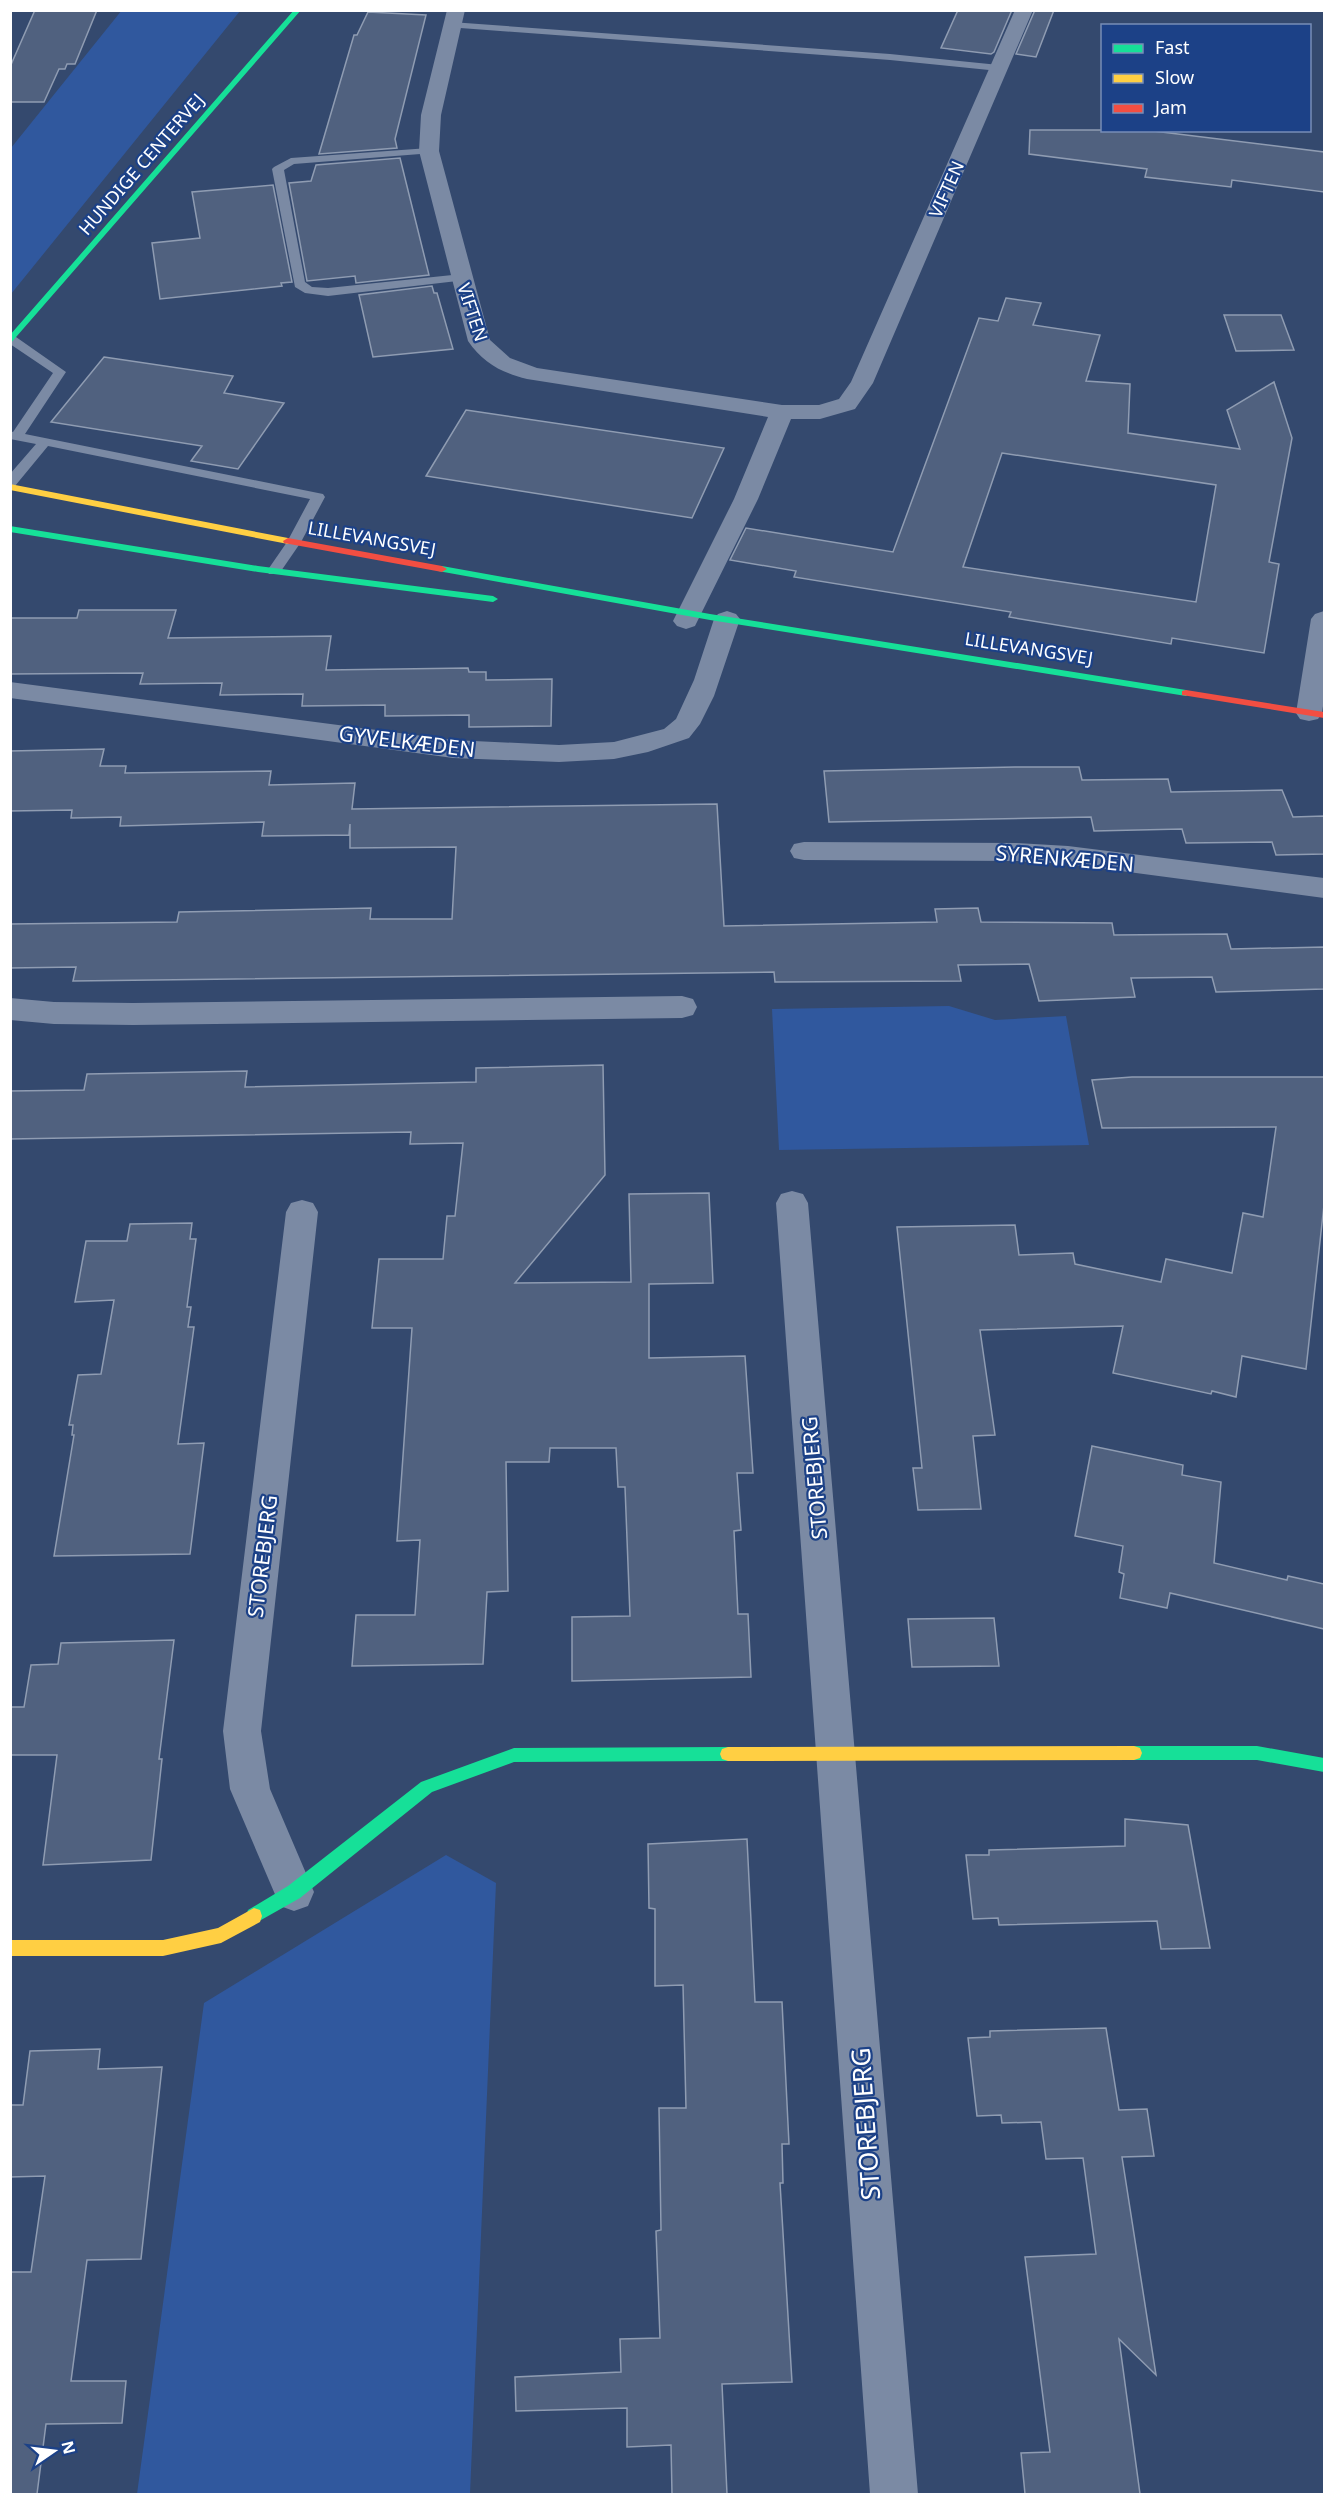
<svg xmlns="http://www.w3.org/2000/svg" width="1335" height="2505" viewBox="0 0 1335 2505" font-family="'Noto Sans',sans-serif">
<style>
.green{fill:#30589e}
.building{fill:#50617f;stroke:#8f9cb2;stroke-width:1.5;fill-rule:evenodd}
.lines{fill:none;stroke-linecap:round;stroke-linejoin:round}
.lane{fill:#7b8aa4;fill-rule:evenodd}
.street{fill:#7b8aa4;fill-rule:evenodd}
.fast{fill:#16e098;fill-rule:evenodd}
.slow{fill:#ffcf43;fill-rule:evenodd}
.jam{fill:#f24e42;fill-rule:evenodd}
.labels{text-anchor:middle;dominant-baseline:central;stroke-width:4.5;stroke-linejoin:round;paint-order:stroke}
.far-street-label{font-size:18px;fill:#fff;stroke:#1c4187}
.street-label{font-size:21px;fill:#fff;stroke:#1c4187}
.near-street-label{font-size:26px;fill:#fff;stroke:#1c4187}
</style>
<rect width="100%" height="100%" fill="#34496e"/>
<path class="green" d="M 122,10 L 240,11 L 11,294 L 11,148 Z
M 949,1006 L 995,1020 L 1066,1016 L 1089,1145 L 779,1150 L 772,1009 Z
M 446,1855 L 496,1883 L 470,2494 L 137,2494 L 204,2003 Z"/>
<path class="building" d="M 35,10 L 97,10 L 75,64 L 67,64 L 65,69 L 59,69 L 44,102 L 10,102 L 10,67 Z
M 958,10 L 1012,10 L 994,52 L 991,54 L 941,48 Z
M 1035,10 L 1054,10 L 1036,57 L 1016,54 Z
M 368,12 L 426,15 L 395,139 L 397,148 L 319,154 L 354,35 L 357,35 Z
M 1030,130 L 1145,130 L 1324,152 L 1324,192 L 1232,180 L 1231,187 L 1145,177 L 1147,169 L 1029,154 Z
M 400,158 L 429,275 L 356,283 L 355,276 L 307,281 L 289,183 L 311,181 L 316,165 Z
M 273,185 L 292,282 L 281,283 L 282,286 L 160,299 L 152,243 L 200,238 L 192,192 Z
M 432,286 L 434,293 L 437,293 L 453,349 L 373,357 L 359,295 Z
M 1006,298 L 1041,303 L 1033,325 L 1100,335 L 1086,381 L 1130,384 L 1128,433 L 1240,449 L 1227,410 L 1274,382 L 1292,438 L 1269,562 L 1279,564 L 1264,653 L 1172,638 L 1171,644 L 1009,617 L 1011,612 L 794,577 L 796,571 L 730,560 L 746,528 L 893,552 L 979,318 L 998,321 ZM 1002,453 L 1216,485 L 1196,602 L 963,567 Z
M 1224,315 L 1281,315 L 1294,350 L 1236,351 Z
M 104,357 L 233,376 L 224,393 L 284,403 L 238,469 L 191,461 L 202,446 L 51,422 Z
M 466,410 L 724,448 L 692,518 L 426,476 Z
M 79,610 L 176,610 L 168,638 L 331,636 L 326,670 L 468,668 L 469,672 L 486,672 L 486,680 L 552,679 L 551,726 L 469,727 L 469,715 L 385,716 L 385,705 L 302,706 L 303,694 L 220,695 L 222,683 L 140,684 L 143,673 L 10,674 L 10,618 L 77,618 Z
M 104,749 L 100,766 L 126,766 L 125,773 L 271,771 L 269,785 L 355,783 L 352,809 L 717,804 L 724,926 L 937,922 L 935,909 L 978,908 L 981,922 L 1112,923 L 1114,935 L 1227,934 L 1231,949 L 1324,947 L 1324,989 L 1216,992 L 1212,977 L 1131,978 L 1135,997 L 1039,1001 L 1029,964 L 958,965 L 961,981 L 775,982 L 774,972 L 73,981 L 76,967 L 10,968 L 10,924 L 177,922 L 179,912 L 371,908 L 370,919 L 452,919 L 456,847 L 350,848 L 350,824 L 349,835 L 262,836 L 264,822 L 120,826 L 121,817 L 71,818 L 72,810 L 10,811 L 10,751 Z
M 1015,767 L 1079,767 L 1082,780 L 1168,779 L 1171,792 L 1282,790 L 1293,817 L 1324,816 L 1324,854 L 1276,855 L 1272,842 L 1186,843 L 1182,829 L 1094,831 L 1091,817 L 829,822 L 824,771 Z
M 603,1065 L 605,1175 L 515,1283 L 631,1282 L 629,1194 L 709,1193 L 713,1283 L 649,1284 L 649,1358 L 745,1356 L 753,1473 L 737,1473 L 741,1530 L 734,1531 L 738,1614 L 748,1614 L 751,1677 L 572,1681 L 572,1617 L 630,1616 L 625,1487 L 618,1487 L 616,1448 L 550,1448 L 549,1462 L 506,1462 L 508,1591 L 487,1592 L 483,1664 L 352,1666 L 356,1615 L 415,1615 L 420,1540 L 397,1541 L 412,1328 L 372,1328 L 379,1259 L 443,1259 L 447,1216 L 455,1216 L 463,1143 L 410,1144 L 411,1132 L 10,1139 L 10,1091 L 84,1090 L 87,1074 L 247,1071 L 245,1087 L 476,1082 L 476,1068 Z
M 1132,1077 L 1324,1077 L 1324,1205 L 1306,1369 L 1242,1356 L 1236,1397 L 1212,1391 L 1211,1394 L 1113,1373 L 1123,1326 L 980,1330 L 995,1435 L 973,1436 L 981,1509 L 918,1510 L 913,1468 L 922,1468 L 897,1227 L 1015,1225 L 1019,1255 L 1073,1253 L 1075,1264 L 1161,1282 L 1166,1259 L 1232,1273 L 1243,1213 L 1263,1217 L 1276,1127 L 1102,1128 L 1092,1080 Z
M 192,1223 L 190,1239 L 196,1239 L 187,1307 L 191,1307 L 188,1327 L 194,1327 L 178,1444 L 204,1443 L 190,1554 L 54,1556 L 74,1435 L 72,1435 L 73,1425 L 69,1425 L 78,1375 L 101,1374 L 114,1300 L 75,1302 L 86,1241 L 127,1241 L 130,1224 Z
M 1092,1446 L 1183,1465 L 1182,1475 L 1221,1482 L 1214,1563 L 1287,1580 L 1288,1576 L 1324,1584 L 1324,1629 L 1170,1593 L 1167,1608 L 1120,1598 L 1124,1574 L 1119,1572 L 1123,1546 L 1075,1536 Z
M 994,1618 L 999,1666 L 912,1667 L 908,1619 Z
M 174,1640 L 159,1759 L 162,1759 L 151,1860 L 43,1865 L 57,1755 L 10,1755 L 10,1707 L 24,1707 L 31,1665 L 58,1664 L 61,1643 Z
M 1125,1819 L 1188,1825 L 1210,1948 L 1161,1949 L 1157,1921 L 999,1925 L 998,1918 L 973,1919 L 966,1855 L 989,1855 L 989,1850 L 1125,1846 Z
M 747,1839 L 755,2002 L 782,2002 L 789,2144 L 782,2144 L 783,2183 L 780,2183 L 792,2382 L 722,2384 L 727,2494 L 672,2494 L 671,2445 L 627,2447 L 627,2408 L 516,2411 L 515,2377 L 621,2372 L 620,2339 L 660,2338 L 656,2231 L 661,2230 L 659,2108 L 686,2108 L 683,1985 L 655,1986 L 655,1909 L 649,1908 L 648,1844 Z
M 1106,2028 L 1119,2110 L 1147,2109 L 1154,2156 L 1122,2157 L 1156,2375 L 1119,2339 L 1140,2494 L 1025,2494 L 1021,2453 L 1050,2452 L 1025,2257 L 1096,2254 L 1083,2158 L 1046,2159 L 1041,2122 L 1002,2123 L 1001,2115 L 977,2116 L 968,2038 L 990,2037 L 990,2031 Z
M 100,2049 L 98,2069 L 162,2067 L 141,2259 L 87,2260 L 71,2381 L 126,2381 L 122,2423 L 46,2424 L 37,2494 L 10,2494 L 10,2272 L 31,2272 L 45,2176 L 10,2177 L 10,2105 L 23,2105 L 30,2051 Z"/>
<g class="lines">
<path class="lane" d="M 451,22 L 890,54 L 999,65 L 1004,68 L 999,71 L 890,60 L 447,27 L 447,23 Z
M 429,148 L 434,151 L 433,153 L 294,164 L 284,170 L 305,282 L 312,287 L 328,288 L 462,274 L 468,278 L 466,280 L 328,296 L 305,293 L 295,287 L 272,169 L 274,167 L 291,158 Z
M 10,337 L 16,337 L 66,372 L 25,434 L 323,494 L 325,497 L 301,542 L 279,574 L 269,574 L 267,571 L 287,542 L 310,499 L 48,446 L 15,486 L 10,487 L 10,474 L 36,444 L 10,439 L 10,431 L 13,432 L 53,373 L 10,344 Z"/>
<path class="street" d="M 447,10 L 465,10 L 441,115 L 439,151 L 490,340 L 510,358 L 537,368 L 782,405 L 819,405 L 839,399 L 851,382 L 1015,10 L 1033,10 L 873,383 L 855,409 L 820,419 L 791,419 L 758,499 L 695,626 L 686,629 L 677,626 L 673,621 L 734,499 L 768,417 L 527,379 C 502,373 483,363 468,341 L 419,151 L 421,115 Z
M 727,611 L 736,614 L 740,619 L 714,696 L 700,724 L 689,738 L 648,752 L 614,759 L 559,762 L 453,758 L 10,698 L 10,682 L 453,740 L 559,745 L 614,742 L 664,729 L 676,719 L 694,680 L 714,619 L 718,614 Z
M 1324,611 L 1324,699 L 1322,713 L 1318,719 L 1309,721 L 1300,719 L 1296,713 L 1311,619 L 1315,614 Z
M 804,842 L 1017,843 L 1068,846 L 1324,878 L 1324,898 L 1068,864 L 1017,861 L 804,860 L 794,858 L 790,851 L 794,844 Z
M 682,996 L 693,999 L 697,1007 L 693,1015 L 682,1018 L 133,1025 L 54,1024 L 10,1020 L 10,998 L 54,1002 L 133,1003 Z
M 792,1191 L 803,1194 L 808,1203 L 918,2494 L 870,2494 L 776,1203 L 781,1194 Z
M 302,1200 L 313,1203 L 318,1212 L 261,1731 L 270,1789 L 314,1892 L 308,1906 L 294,1911 L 280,1906 L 230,1789 L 223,1731 L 286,1212 L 291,1203 Z"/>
<path class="fast" d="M 294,10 L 301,10 L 10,344 L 10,335 Z
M 10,526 L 258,566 L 493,596 L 498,599 L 493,602 L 258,572 L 10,532 Z
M 442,566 L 710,614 L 1186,690 L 1191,693 L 1186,696 L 710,620 L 438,571 L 437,569 Z
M 1134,1746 L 1257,1746 L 1324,1758 L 1324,1772 L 1257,1760 L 1134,1760 L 1128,1758 L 1126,1753 L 1128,1748 Z
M 728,1747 L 734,1749 L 736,1754 L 734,1759 L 728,1761 L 514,1762 L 432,1792 L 300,1898 L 254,1924 L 248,1922 L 246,1916 L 248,1910 L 288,1886 L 421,1782 L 514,1748 Z"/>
<path class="slow" d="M 10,484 L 288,538 L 293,541 L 288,544 L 10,490 Z
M 1134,1746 L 1140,1748 L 1142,1753 L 1140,1758 L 1134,1760 L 728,1761 L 722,1759 L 720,1754 L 722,1749 L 728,1747 Z
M 254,1908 L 260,1910 L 262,1916 L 260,1922 L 221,1943 L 163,1956 L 10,1956 L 10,1940 L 163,1940 L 218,1928 Z"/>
<path class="jam" d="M 288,538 L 442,566 L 447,569 L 442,572 L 284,543 L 283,541 Z
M 1186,690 L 1324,712 L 1324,718 L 1182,695 L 1182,691 Z"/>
</g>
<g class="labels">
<g class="far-street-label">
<text transform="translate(141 164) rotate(-49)">HUNDIGE CENTERVEJ</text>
<text transform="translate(946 189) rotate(-66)">VIFTEN</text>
<text transform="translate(473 312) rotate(72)">VIFTEN</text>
<text transform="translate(372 538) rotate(10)">LILLEVANGSVEJ</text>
<text transform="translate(1029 648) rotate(9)">LILLEVANGSVEJ</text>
</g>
<g class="street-label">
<text transform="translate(407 741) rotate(7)">GYVELKÆDEN</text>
<text transform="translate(1065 858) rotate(5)">SYRENKÆDEN</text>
<text transform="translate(814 1478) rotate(-95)">STOREBJERG</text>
<text transform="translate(262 1556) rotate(-83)">STOREBJERG</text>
</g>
<g class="near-street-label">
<text transform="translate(865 2124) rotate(-94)">STOREBJERG</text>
</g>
</g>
<rect width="1335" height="2505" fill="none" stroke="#ffffff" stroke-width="24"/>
<rect x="1101" y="24" width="210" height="108" fill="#1c4187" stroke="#778db7" stroke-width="1.5"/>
<rect x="1113" y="44" width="30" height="9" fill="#16e098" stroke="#778db7" stroke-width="1.5"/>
<text x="1155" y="54" font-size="18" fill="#ffffff">Fast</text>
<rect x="1113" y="74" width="30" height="9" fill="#ffcf43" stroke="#778db7" stroke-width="1.5"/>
<text x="1155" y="84" font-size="18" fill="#ffffff">Slow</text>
<rect x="1113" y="104" width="30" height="9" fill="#f24e42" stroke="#778db7" stroke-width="1.5"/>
<text x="1155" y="114" font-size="18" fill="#ffffff">Jam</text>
<g transform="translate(54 2451) rotate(76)" stroke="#1c4187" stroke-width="4.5" paint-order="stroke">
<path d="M0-4.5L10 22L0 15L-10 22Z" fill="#ffffff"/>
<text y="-9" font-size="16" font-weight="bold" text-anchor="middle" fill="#ffffff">N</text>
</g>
</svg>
